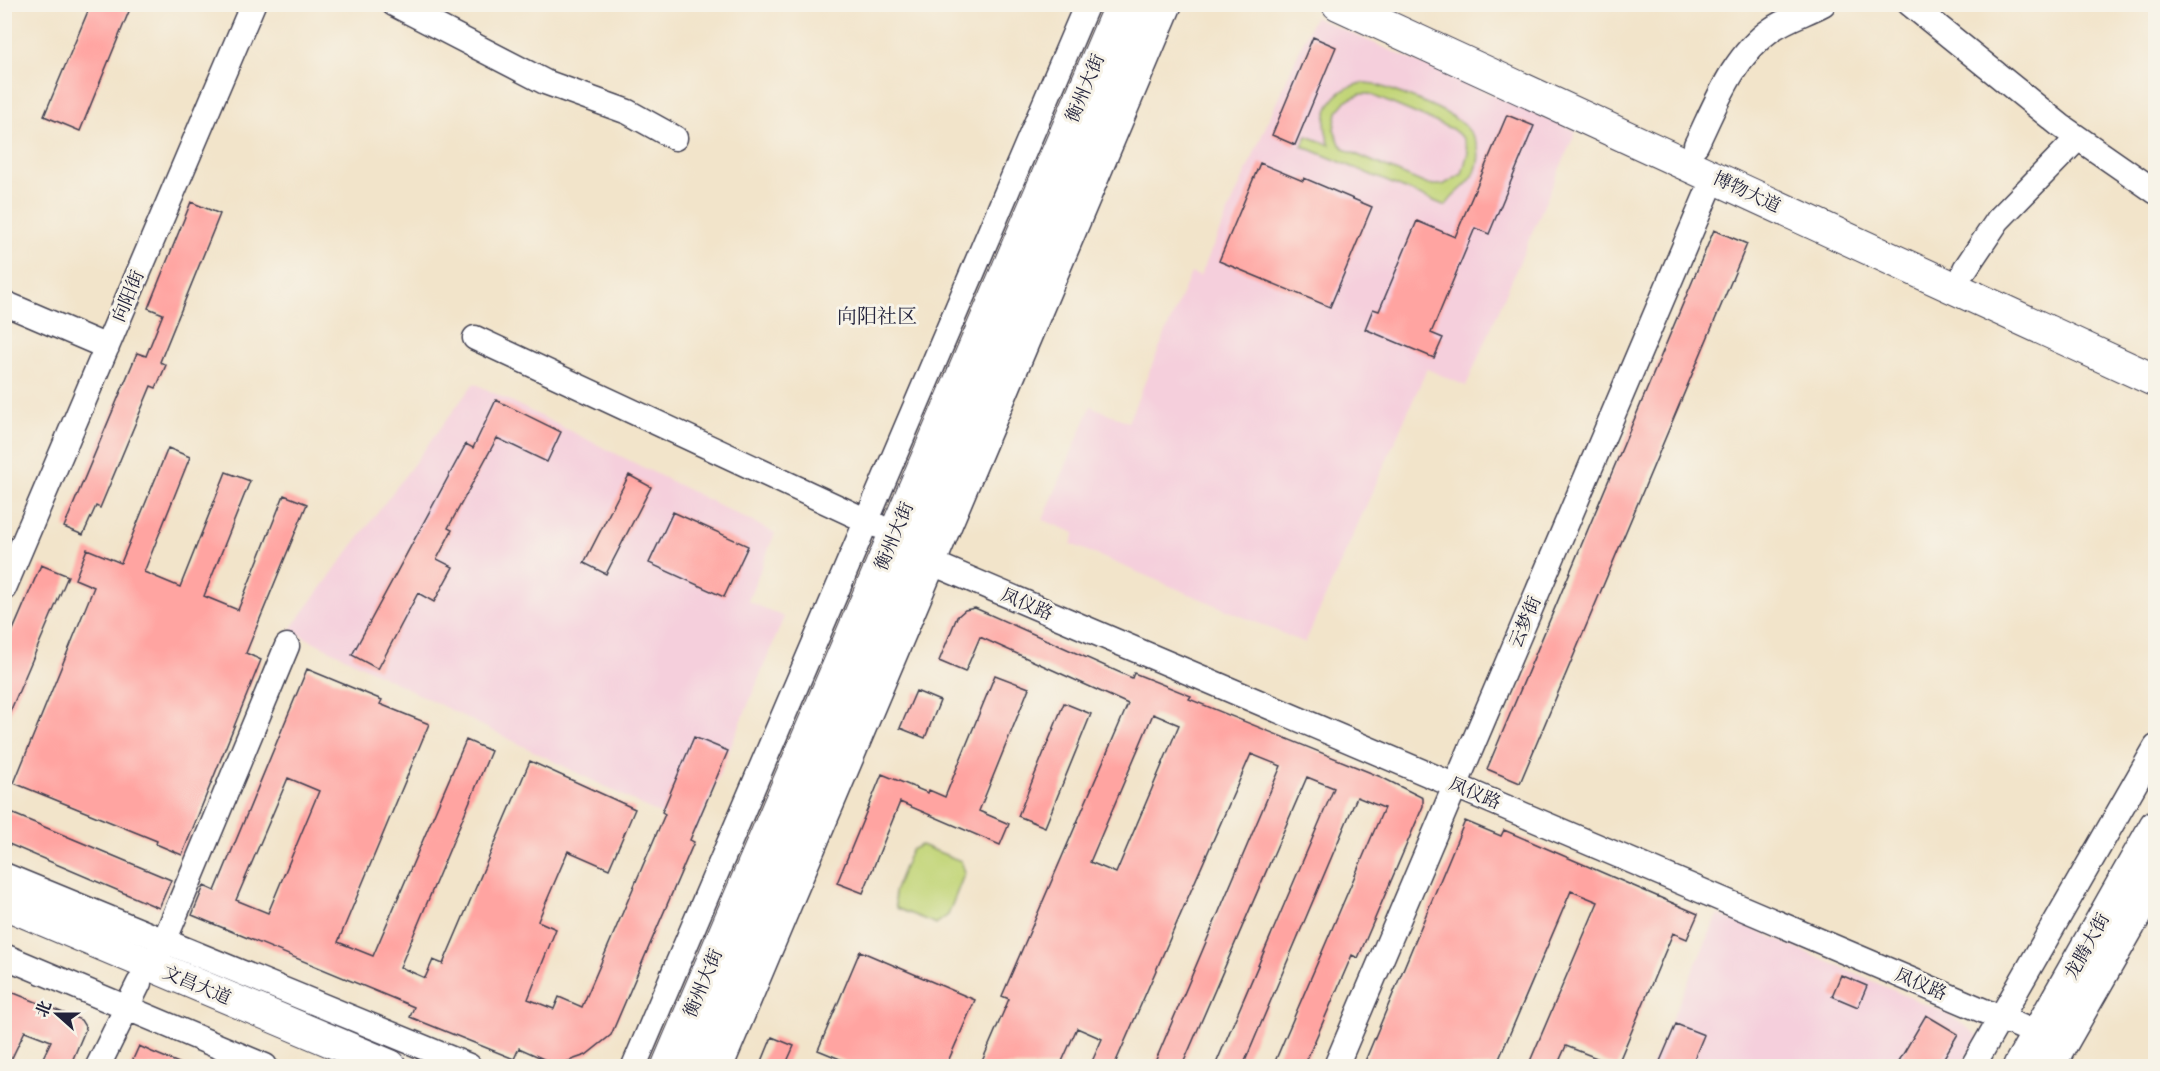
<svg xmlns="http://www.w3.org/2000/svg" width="2160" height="1071" viewBox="0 0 2160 1071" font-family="'Libre Caslon Text','Noto Serif SC',serif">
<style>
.built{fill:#f5cfdc}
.green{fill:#c2d578;stroke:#727c5a;stroke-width:1.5;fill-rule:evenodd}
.building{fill:#ffa4a1;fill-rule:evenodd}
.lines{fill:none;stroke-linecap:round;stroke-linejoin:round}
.minor-casing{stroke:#413f50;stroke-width:27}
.major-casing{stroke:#413f50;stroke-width:34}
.highway-casing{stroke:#413f50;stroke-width:36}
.minor{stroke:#fff;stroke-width:24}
.major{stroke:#fff;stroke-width:32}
.highway{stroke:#fff;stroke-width:33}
.labels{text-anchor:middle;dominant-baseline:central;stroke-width:6;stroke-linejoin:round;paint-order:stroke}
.street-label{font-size:18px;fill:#22223b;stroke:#f7f3e8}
.neighbourhood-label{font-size:20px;fill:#22223b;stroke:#f7f3e8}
</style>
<rect width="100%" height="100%" fill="#f7f3e8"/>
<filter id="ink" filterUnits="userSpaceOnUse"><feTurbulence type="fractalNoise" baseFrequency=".0167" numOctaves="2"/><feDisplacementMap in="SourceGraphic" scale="12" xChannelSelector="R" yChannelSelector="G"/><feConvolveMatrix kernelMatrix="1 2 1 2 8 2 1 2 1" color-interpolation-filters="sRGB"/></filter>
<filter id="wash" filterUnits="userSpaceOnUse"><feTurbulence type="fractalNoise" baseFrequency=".008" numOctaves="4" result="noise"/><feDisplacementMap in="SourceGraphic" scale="24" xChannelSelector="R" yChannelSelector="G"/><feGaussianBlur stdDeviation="1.35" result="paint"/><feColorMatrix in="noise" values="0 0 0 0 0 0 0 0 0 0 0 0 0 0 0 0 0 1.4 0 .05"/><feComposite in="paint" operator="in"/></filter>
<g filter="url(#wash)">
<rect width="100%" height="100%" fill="#f2e4ca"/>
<path class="built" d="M 1314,17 L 1576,131 L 1466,386 L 1427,369 L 1305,643 L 1071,544 L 1075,533 L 1043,520 L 1091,406 L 1128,422 L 1191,273 L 1200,276 Z
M 474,383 L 775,533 L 748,601 L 784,617 L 696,832 L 290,630 Z
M 1718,914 L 1948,1014 L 1979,1036 L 1961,1066 L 1651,1066 Z"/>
<path class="green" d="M 1365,83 L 1375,84 C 1410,99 1498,118 1475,172 C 1468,188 1453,192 1446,206 L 1302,146 L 1307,136 L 1330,145 C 1317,115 1332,87 1365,83 ZM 1361,94 L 1369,94 L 1452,129 L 1463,138 L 1468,152 L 1462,174 L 1443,185 L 1428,185 L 1346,150 L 1340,144 L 1334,129 L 1337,112 L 1347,100 Z
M 921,845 L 961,861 L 965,872 L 948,915 L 936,924 L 896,908 L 894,892 L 911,850 Z"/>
<g id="blocks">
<path class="building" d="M 91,4 L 132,4 L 80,131 L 44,116 Z
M 1313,37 L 1336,47 L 1295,145 L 1272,135 Z
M 1507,115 L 1534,126 L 1489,234 L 1475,228 L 1431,333 L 1443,338 L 1434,358 L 1365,329 L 1373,309 L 1379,311 L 1417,221 L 1455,237 Z
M 1260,163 L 1303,181 L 1304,178 L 1372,207 L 1330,307 L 1219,261 Z
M 191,202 L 220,214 L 160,362 L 166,365 L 156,388 L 151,386 L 100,508 L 96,506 L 83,535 L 64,527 L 137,353 L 146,356 L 163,314 L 148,308 Z
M 1714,230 L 1747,244 L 1520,783 L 1487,769 Z
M 496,400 L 561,432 L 547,462 L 497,438 L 448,528 L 452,530 L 437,559 L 453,567 L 434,602 L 418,593 L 378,669 L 352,655 L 466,444 L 473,448 Z
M 168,448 L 190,457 L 144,572 L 180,587 L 226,472 L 250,481 L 204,596 L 238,610 L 284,495 L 307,504 L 246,653 L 261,660 L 182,855 L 156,844 L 157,841 L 14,783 L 94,587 L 75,579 L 87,549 L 121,563 Z
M 629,475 L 651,487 L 606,574 L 584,563 Z
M 673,512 L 748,546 L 724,597 L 649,563 Z
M 41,565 L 68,576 L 4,726 L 4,651 Z
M 975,608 L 1132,678 L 1134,673 L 1191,696 L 1189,699 L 1381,777 L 1423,798 L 1423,806 L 1358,958 L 1352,955 L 1304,1066 L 1273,1066 L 1384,808 L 1357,797 L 1243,1066 L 1215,1066 L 1334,788 L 1307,777 L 1182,1066 L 1166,1066 L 1155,1062 L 1281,766 L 1251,754 L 1114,1066 L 1090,1066 L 1102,1039 L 1077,1028 L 1060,1066 L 980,1066 L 1009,999 L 1002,996 L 1128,704 L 980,637 L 965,672 L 939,661 L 957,617 L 965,610 ZM 1153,714 L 1179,725 L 1116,873 L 1090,862 Z
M 307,669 L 382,700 L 380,704 L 429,724 L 338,942 L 373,956 L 466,740 L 491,751 L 400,967 L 425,978 L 433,960 L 443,964 L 530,761 L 635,809 L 609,869 L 568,851 L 538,921 L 556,929 L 528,999 L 554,1009 L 559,997 L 582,1007 L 665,814 L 662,812 L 694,737 L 728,751 L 690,840 L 694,842 L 611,1035 L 586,1055 L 557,1065 L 519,1048 L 514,1059 L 410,1017 L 414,1007 L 192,915 L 204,886 L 215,891 ZM 288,778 L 319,791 L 268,913 L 236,900 Z
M 995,675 L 1029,688 L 979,811 L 1009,824 L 1000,845 L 900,802 L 863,893 L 837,883 L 882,774 L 928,793 L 929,790 L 945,797 Z
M 916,691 L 940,701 L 925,738 L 900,728 Z
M 1064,703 L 1091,714 L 1045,827 L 1018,816 Z
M 4,810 L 171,880 L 159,908 L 4,842 Z
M 1465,821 L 1501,836 L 1504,830 L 1698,914 L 1687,939 L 1673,933 L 1617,1066 L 1566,1046 L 1557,1066 L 1528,1066 L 1598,902 L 1571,891 L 1496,1066 L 1363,1066 Z
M 860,951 L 975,1000 L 946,1066 L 857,1066 L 818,1050 Z
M 1841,975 L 1867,986 L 1858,1007 L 1832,996 Z
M 4,989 L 81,1020 L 86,1028 L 70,1066 L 39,1066 L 51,1041 L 25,1031 L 8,1066 L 4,1066 Z
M 1926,1015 L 1958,1034 L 1939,1066 L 1896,1066 Z
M 1676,1024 L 1704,1035 L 1691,1066 L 1658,1066 Z
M 772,1037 L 794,1046 L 785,1066 L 760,1066 Z
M 139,1046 L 152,1052 L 186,1066 L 130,1066 Z"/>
</g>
</g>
<g filter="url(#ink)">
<use href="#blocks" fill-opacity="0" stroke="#413f50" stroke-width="1.5"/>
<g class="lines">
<g class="minor-casing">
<path id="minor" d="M 394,4 L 545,82 L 628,112 L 675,138
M 1910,4 L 2061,126 L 2156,192
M 1696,145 C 1716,104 1733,56 1772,29 C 1788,18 1806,13 1823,4
M 1965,269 L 1998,220 L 2078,138
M 4,303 L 107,347
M 475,338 L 878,526
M 911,554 L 2038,1034
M 4,588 L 253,4
M 4,875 L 469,1066
M 4,956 L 265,1066
M 158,956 L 287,646
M 98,1066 L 139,983
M 634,1066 L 1087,4
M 721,1066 L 1170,4
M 1336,1066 L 1714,177
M 1973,1066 L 2156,747"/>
</g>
<g class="major-casing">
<path id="major" d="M 1338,4 L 2156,381
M 4,903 L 390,1066
M 668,1066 L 1121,4
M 692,1066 L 1145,4"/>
</g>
<g class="highway-casing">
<path id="highway" d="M 2020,1066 L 2156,826
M 2048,1066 L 2156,877"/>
</g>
<use href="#minor" class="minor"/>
<use href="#major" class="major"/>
<use href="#highway" class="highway"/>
</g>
</g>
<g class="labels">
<g class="street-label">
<text transform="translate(1085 88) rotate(-67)">衡州大街</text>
<text transform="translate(1747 192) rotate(25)">博物大道</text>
<text transform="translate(128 296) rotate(-67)">向阳街</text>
<text transform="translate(894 536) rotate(-67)">衡州大街</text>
<text transform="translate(1027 604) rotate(23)">凤仪路</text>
<text transform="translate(1525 622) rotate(-67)">云梦街</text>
<text transform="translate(1475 793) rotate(23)">凤仪路</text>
<text transform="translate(2087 946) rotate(-61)">龙腾大街</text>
<text transform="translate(703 983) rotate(-67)">衡州大街</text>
<text transform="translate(1921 984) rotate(23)">凤仪路</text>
<text transform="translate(197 985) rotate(23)">文昌大道</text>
</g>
<g class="neighbourhood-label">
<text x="877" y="316">向阳社区</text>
</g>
</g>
<rect width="2160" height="1071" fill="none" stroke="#f7f3e8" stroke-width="24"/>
<g transform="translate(57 1014) rotate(291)" stroke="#f7f3e8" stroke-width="4.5" paint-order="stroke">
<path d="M0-4.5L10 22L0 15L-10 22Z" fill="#22223b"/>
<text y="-9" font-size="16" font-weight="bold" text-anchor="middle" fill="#22223b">北</text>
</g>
</svg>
